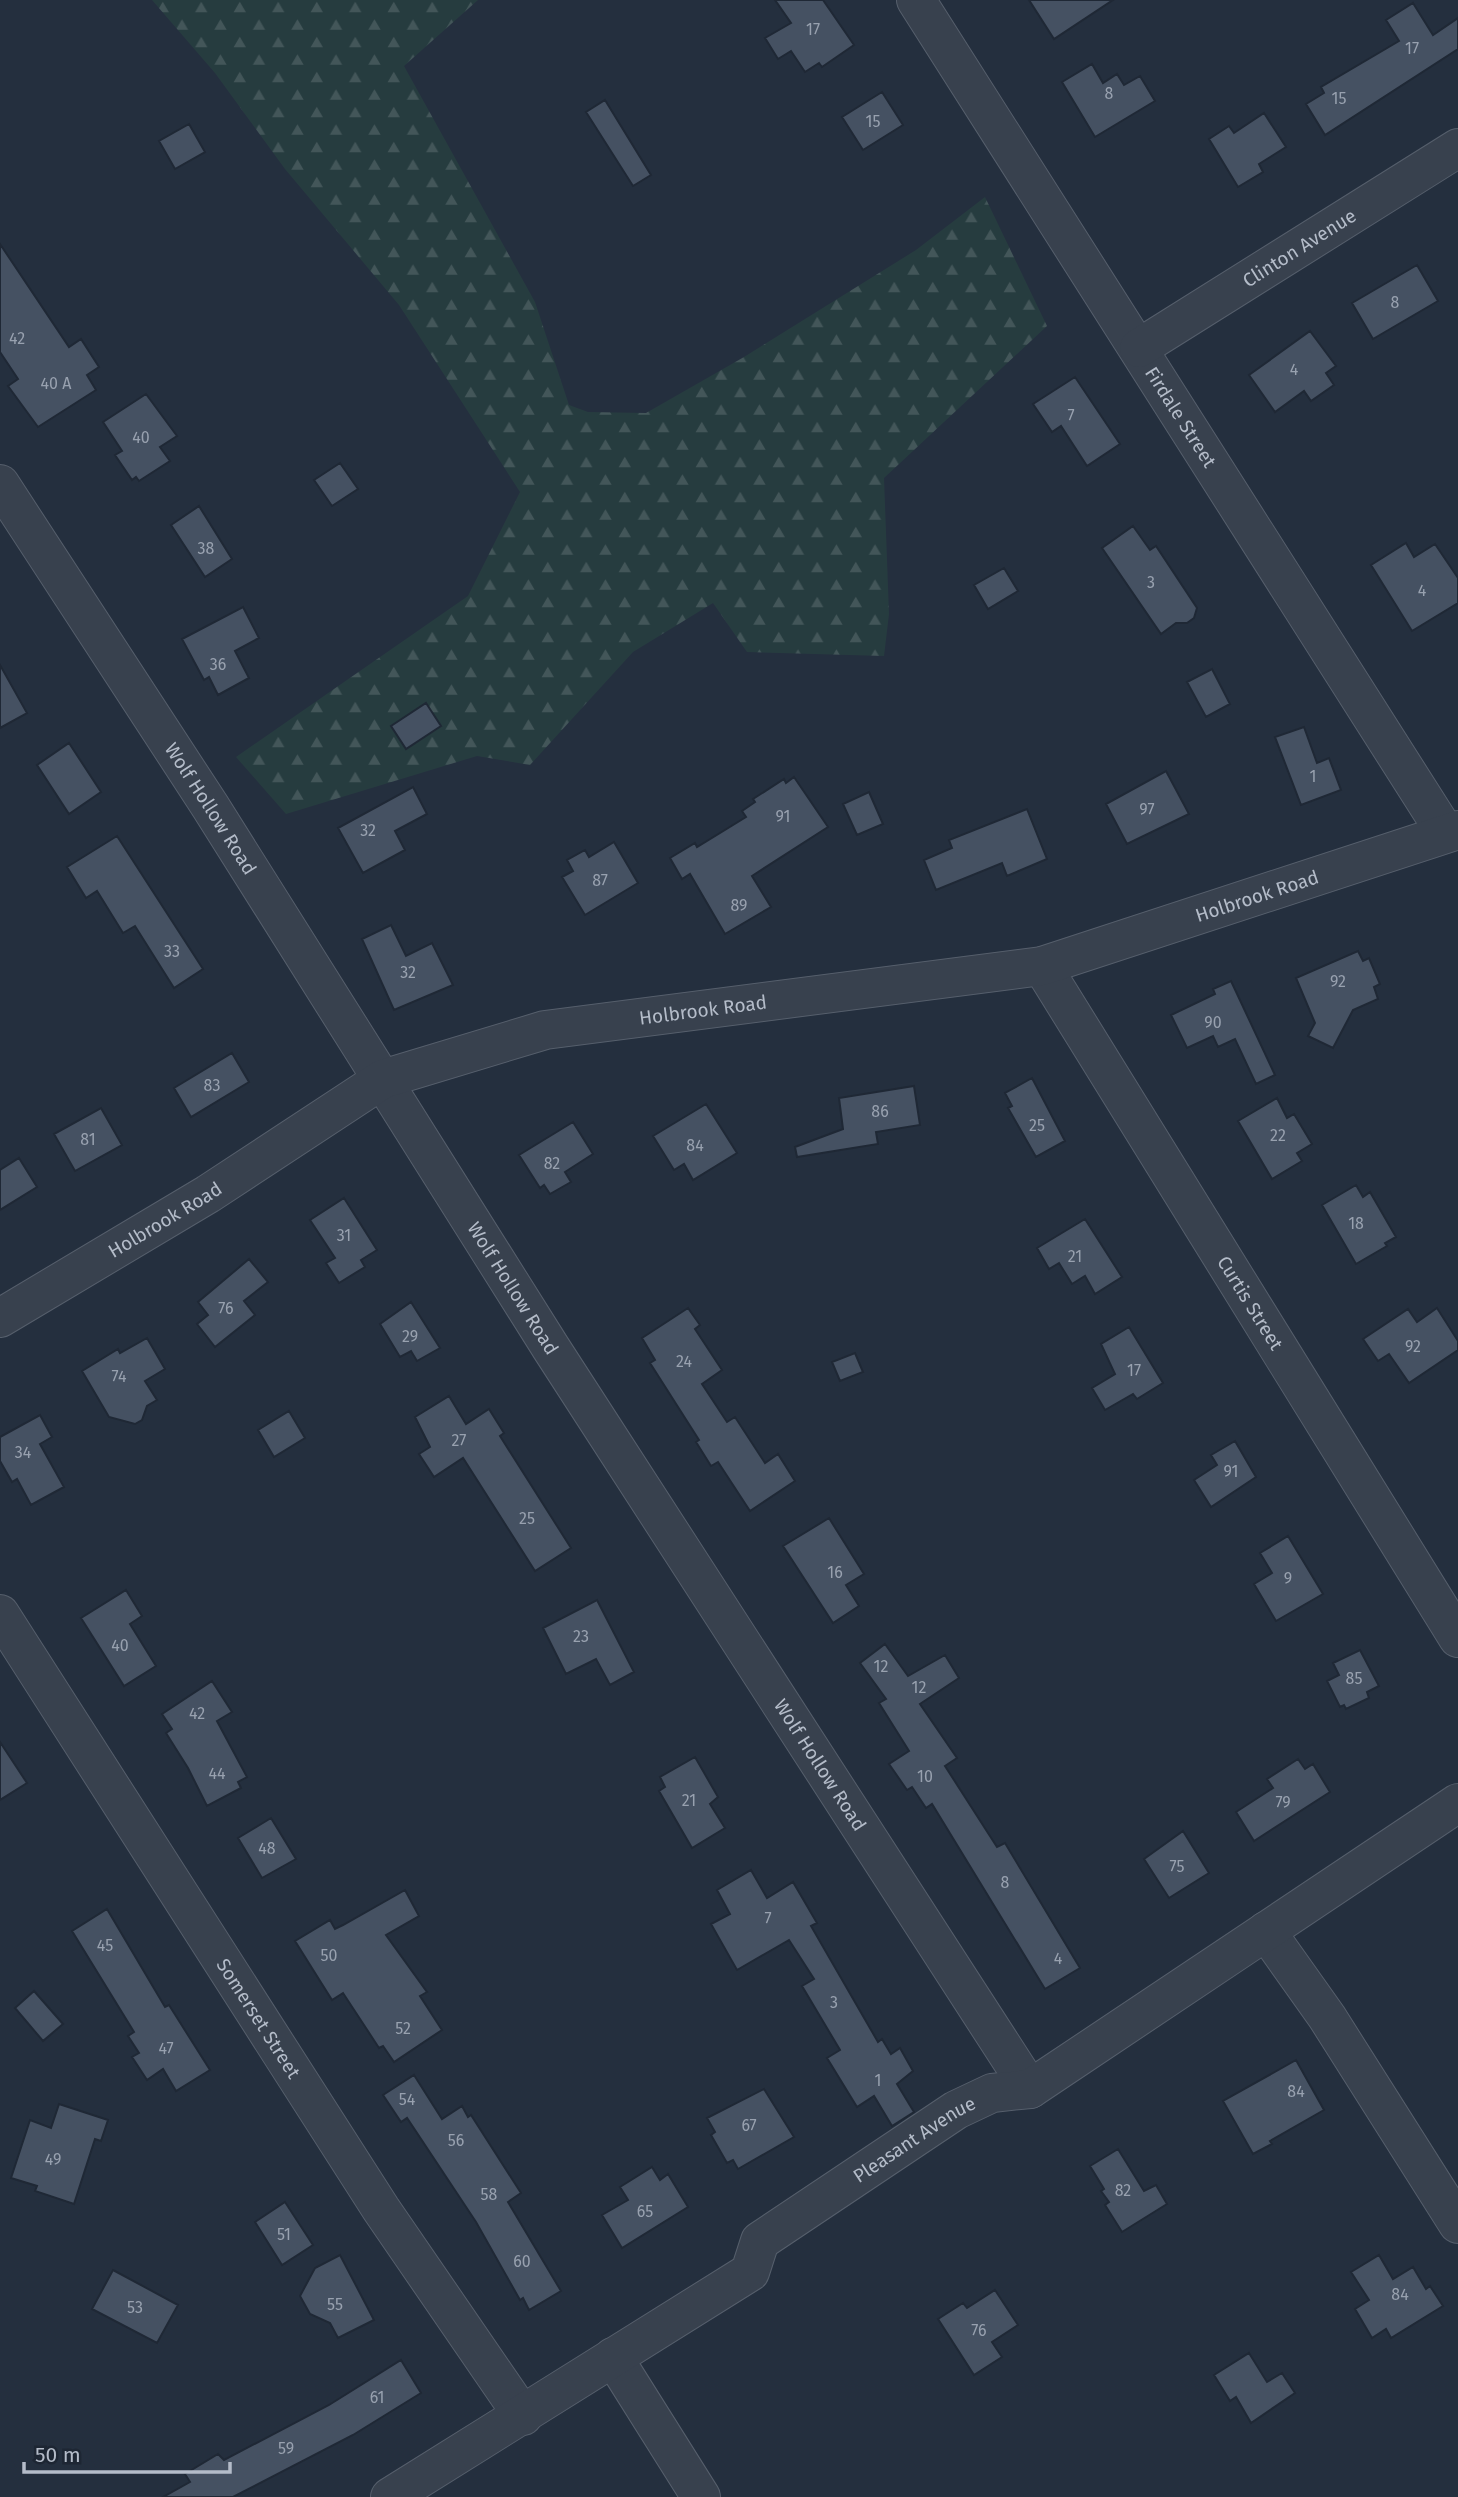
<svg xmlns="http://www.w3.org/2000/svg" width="1458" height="2497" viewBox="0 0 1458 2497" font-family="'Fira Sans',sans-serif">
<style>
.forest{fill:url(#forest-firs)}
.building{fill:#455162;stroke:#1f2835;stroke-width:2}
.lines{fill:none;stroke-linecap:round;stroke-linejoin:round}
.minor-casing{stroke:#565f6c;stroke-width:40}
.minor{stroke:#38414e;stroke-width:38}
.labels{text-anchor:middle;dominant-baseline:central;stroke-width:5;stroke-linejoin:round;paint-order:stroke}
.number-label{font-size:16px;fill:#98a1af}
.street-label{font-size:19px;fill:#b4bcc9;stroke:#1d2633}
</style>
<defs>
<pattern id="forest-firs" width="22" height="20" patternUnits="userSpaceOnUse" patternTransform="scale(1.75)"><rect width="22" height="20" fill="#263c3f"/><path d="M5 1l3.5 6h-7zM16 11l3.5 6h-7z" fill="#435659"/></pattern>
</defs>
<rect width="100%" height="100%" fill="#242f3e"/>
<path class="forest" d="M 152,0 L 478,0 L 404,66 L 535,302 L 569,405 L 588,412 L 646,413 L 744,357 L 916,250 L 985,197 L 1047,326 L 884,478 L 889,614 L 884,656 L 747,652 L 713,603 L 633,652 L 530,765 L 477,756 L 286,814 L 236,757 L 468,596 L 520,492 L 399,305 L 285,169 L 215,73 Z"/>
<path class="building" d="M 775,0 L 823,0 L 854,45 L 822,67 L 819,63 L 805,72 L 791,51 L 778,59 L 765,38 L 791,23 Z
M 1029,0 L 1113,0 L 1054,39 Z
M 1413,3 L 1433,35 L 1458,18 L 1458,49 L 1325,135 L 1306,104 L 1324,93 L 1321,87 L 1399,41 L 1386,20 Z
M 1092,64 L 1103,83 L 1117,74 L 1124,85 L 1140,76 L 1155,101 L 1095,137 L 1062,82 Z
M 882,92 L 903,125 L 863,150 L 842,117 Z
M 605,100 L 651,175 L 633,186 L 586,112 Z
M 1264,113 L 1286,147 L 1259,164 L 1263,172 L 1238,187 L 1209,139 L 1229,126 L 1234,133 Z
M 189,124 L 205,152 L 175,169 L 159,141 Z
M 0,244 L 69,347 L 81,339 L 99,367 L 87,375 L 96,390 L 38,427 L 8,386 L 18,379 L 0,352 Z
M 1417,265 L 1438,301 L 1373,339 L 1352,303 Z
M 1310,331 L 1336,366 L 1326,373 L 1334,385 L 1311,401 L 1304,391 L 1275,412 L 1249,375 Z
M 1075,377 L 1120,444 L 1087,466 L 1061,426 L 1052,432 L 1033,404 Z
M 146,394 L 177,436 L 160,447 L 170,461 L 139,481 L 136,477 L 132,480 L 115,455 L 122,451 L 103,422 Z
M 340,463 L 358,489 L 332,506 L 314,480 Z
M 199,506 L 232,559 L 205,577 L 171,525 Z
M 1133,526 L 1150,550 L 1156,546 L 1197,608 L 1194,618 L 1187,623 L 1176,623 L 1161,634 L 1102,548 Z
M 1406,543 L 1414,557 L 1435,544 L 1458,578 L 1458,603 L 1412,631 L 1371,565 Z
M 1004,568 L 1018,591 L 988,609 L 974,585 Z
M 243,607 L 259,638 L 235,651 L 249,678 L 218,695 L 209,677 L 204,680 L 182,639 Z
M 0,665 L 27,713 L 0,728 Z
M 1212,669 L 1230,704 L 1206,717 L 1187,682 Z
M 426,703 L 441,726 L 406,749 L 391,726 Z
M 1304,727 L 1317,763 L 1329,758 L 1341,790 L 1301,805 L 1275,737 Z
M 69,743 L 101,792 L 69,814 L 37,765 Z
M 1166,771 L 1189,814 L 1127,844 L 1106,804 Z
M 794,777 L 828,827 L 752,876 L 771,907 L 725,934 L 690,874 L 682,879 L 670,858 L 695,843 L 697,847 L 746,817 L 742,811 L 755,802 L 753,799 L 784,779 L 786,783 Z
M 413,787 L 427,814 L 395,831 L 405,850 L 363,873 L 338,828 Z
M 869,792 L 883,824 L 857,835 L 843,804 Z
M 1027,809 L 1047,859 L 1007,876 L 1002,863 L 936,890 L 924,860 L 952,848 L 949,840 Z
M 117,836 L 203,969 L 174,988 L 135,926 L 123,933 L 97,891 L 86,898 L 67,867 Z
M 614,842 L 638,883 L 585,915 L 562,877 L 573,871 L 567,860 L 585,850 L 589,857 Z
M 391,925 L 406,956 L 432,943 L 453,985 L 394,1010 L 362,939 Z
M 1358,951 L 1363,961 L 1369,958 L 1380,984 L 1374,987 L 1378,999 L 1353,1010 L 1333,1048 L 1308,1036 L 1315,1023 L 1296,978 Z
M 1231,981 L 1275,1075 L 1256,1084 L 1235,1039 L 1218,1047 L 1213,1036 L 1187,1048 L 1171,1015 L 1215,994 L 1213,989 Z
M 232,1053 L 249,1082 L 191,1117 L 174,1088 Z
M 1032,1078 L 1065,1141 L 1036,1157 L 1008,1108 L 1012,1106 L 1005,1093 Z
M 914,1086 L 920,1125 L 876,1132 L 878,1144 L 797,1157 L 795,1147 L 843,1129 L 839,1098 Z
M 1277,1098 L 1287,1118 L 1294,1114 L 1312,1144 L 1297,1153 L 1302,1161 L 1272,1179 L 1238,1121 Z
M 706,1104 L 737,1153 L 693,1180 L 684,1164 L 674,1170 L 653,1136 Z
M 101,1108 L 122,1145 L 75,1171 L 54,1134 Z
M 573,1122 L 593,1154 L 565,1172 L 571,1182 L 550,1194 L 544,1185 L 540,1188 L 519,1155 Z
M 19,1158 L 37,1187 L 0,1210 L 0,1170 Z
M 1356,1185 L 1363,1197 L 1370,1192 L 1396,1237 L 1385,1243 L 1387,1246 L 1356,1264 L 1322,1205 Z
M 344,1198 L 377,1250 L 361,1260 L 365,1267 L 339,1283 L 326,1263 L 335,1258 L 310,1220 Z
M 1085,1219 L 1122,1277 L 1095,1294 L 1085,1276 L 1072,1284 L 1059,1263 L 1049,1269 L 1037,1248 Z
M 249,1259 L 268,1282 L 244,1301 L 255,1315 L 215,1347 L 197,1324 L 208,1315 L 198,1302 Z
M 411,1302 L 440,1348 L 417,1361 L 411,1351 L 400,1357 L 380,1324 Z
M 688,1308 L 700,1325 L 695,1329 L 722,1370 L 702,1384 L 727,1422 L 735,1417 L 765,1463 L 778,1454 L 795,1481 L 750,1511 L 718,1462 L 711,1466 L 696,1442 L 699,1440 L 650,1363 L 655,1360 L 642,1338 Z
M 1437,1308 L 1458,1341 L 1458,1350 L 1409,1383 L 1389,1354 L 1378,1361 L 1363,1339 L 1408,1309 L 1417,1322 Z
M 1129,1327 L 1163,1383 L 1137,1399 L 1133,1394 L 1105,1410 L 1092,1388 L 1115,1374 L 1101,1344 Z
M 147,1338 L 165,1369 L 145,1381 L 157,1400 L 147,1406 L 142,1420 L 135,1424 L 109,1417 L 82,1371 L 118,1349 L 120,1353 Z
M 855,1353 L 863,1372 L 840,1381 L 832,1362 Z
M 449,1396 L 466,1424 L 489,1409 L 504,1433 L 500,1436 L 571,1548 L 535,1571 L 463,1458 L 434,1477 L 419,1454 L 430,1447 L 415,1417 Z
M 289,1411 L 305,1438 L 274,1457 L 258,1430 Z
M 40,1415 L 52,1437 L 40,1444 L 64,1487 L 31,1505 L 17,1479 L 12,1482 L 0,1461 L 0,1437 Z
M 1235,1441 L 1256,1477 L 1211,1507 L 1194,1480 L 1217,1465 L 1211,1455 Z
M 829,1518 L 864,1574 L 846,1585 L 859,1606 L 833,1623 L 783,1546 Z
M 1288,1536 L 1323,1594 L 1276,1621 L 1254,1584 L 1272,1573 L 1260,1553 Z
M 126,1590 L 142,1616 L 130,1624 L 156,1666 L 124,1686 L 81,1618 Z
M 597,1600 L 634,1672 L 610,1685 L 596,1659 L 566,1674 L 543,1628 Z
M 885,1644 L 908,1676 L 945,1655 L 959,1678 L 920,1704 L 957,1758 L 945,1766 L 997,1847 L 1005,1843 L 1080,1968 L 1045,1989 L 932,1804 L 926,1808 L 912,1787 L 907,1790 L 889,1764 L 909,1751 L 879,1703 L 886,1699 L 860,1663 Z
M 1360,1650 L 1379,1686 L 1367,1692 L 1369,1698 L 1346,1709 L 1344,1705 L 1340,1707 L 1327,1681 L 1339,1675 L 1333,1663 Z
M 212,1681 L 232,1712 L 217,1721 L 247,1777 L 238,1782 L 241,1788 L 207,1806 L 188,1768 L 166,1733 L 172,1729 L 162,1714 Z
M 0,1742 L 27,1783 L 0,1800 Z
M 695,1757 L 718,1797 L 710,1804 L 725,1828 L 692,1848 L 659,1791 L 665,1787 L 660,1777 Z
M 1298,1759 L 1305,1769 L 1313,1764 L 1330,1792 L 1254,1841 L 1236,1812 L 1273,1788 L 1267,1779 Z
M 271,1818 L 296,1859 L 262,1878 L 238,1838 Z
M 1183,1831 L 1209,1873 L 1169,1898 L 1144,1859 Z
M 751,1870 L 767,1898 L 793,1882 L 817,1923 L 811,1926 L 878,2042 L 882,2039 L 891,2054 L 900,2048 L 913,2071 L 897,2084 L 914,2112 L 892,2126 L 874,2096 L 857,2107 L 827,2058 L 840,2050 L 802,1986 L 814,1979 L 789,1940 L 737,1970 L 711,1924 L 730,1914 L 717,1890 Z
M 405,1890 L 419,1916 L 386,1935 L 427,1992 L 420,1996 L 442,2030 L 394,2062 L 383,2046 L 379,2048 L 343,1993 L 332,2000 L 295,1941 L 330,1920 L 335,1929 L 343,1925 Z
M 107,1909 L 165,2007 L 169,2005 L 210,2070 L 176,2091 L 163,2069 L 147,2080 L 132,2057 L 139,2053 L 128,2036 L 134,2032 L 72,1931 Z
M 34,1991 L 63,2024 L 43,2041 L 15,2008 Z
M 1296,2060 L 1324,2110 L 1270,2141 L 1272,2144 L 1253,2154 L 1223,2101 Z
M 414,2075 L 442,2119 L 462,2106 L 468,2117 L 471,2115 L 521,2193 L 508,2202 L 561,2291 L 529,2310 L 523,2298 L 520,2300 L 476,2222 L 407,2118 L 401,2122 L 383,2095 Z
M 764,2089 L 794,2137 L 738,2169 L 733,2160 L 727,2163 L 711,2135 L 715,2132 L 707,2118 Z
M 59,2104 L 108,2120 L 101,2141 L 95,2139 L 74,2204 L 35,2191 L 37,2186 L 11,2178 L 30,2120 L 51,2128 Z
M 1118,2149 L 1144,2191 L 1156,2185 L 1167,2204 L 1122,2232 L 1105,2205 L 1109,2202 L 1101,2191 L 1104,2189 L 1090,2166 Z
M 652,2167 L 660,2180 L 668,2174 L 688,2207 L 622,2248 L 602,2215 L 628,2200 L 620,2187 Z
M 285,2202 L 313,2245 L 282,2265 L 255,2222 Z
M 340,2255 L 374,2320 L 338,2338 L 330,2323 L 310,2314 L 300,2296 L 315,2268 Z
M 1379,2255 L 1393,2279 L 1413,2267 L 1426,2289 L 1430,2286 L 1443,2306 L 1391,2338 L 1386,2329 L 1372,2338 L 1355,2309 L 1369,2300 L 1351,2272 Z
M 113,2270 L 178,2305 L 157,2343 L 92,2309 Z
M 995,2290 L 1018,2325 L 992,2342 L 1002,2357 L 974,2375 L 938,2319 L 963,2303 L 967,2308 Z
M 1249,2353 L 1267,2382 L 1282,2373 L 1295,2393 L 1251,2423 L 1236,2397 L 1230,2401 L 1214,2375 Z
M 401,2360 L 421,2393 L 353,2435 L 233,2497 L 163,2497 L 190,2482 L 185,2474 L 218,2454 L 224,2460 L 329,2405 Z"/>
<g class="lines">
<g class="minor-casing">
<g id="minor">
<path id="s1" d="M 916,0 L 1445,832"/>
<path id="s2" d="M 1139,348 L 1458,148"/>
<path id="s3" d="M 0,484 L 210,806 L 551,1348 L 1030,2089"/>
<path id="s4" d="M 1042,966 L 1458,1638"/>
<path id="s5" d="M 0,1318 L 208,1194 L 383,1079 L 545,1030 L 1042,966 L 1458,830"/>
<path id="s6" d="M 0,1614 L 381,2209 L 523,2416"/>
<path d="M 1266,1931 L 1327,2017 L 1458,2224"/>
<path d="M 613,2357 L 701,2497"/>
<path id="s7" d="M 390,2497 L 750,2272 L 760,2241 L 956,2110 L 992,2093 L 1030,2089 L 1458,1803"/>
</g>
</g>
<use href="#minor" class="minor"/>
</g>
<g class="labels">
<g class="number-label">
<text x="813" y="29">17</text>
<text x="1412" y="48">17</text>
<text x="1109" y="93">8</text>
<text x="1339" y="98">15</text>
<text x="873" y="121">15</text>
<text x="1395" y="302">8</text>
<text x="17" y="338">42</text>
<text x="1294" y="369">4</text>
<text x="56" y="383">40 A</text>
<text x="1071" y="415">7</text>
<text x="141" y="437">40</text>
<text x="206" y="548">38</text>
<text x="1151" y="582">3</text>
<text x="1422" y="590">4</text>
<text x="218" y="664">36</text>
<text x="1313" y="776">1</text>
<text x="1147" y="809">97</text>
<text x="783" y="816">91</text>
<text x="368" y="830">32</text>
<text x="600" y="880">87</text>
<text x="739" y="905">89</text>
<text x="172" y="951">33</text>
<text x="408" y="972">32</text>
<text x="1338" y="981">92</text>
<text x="1213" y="1022">90</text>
<text x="212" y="1085">83</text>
<text x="880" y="1111">86</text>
<text x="1037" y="1125">25</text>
<text x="1278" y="1135">22</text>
<text x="88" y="1139">81</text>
<text x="695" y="1145">84</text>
<text x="552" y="1163">82</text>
<text x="1356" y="1223">18</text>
<text x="344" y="1235">31</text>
<text x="1075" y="1256">21</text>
<text x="226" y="1308">76</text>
<text x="410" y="1336">29</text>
<text x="1413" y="1346">92</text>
<text x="684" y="1361">24</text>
<text x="1134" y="1370">17</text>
<text x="119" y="1376">74</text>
<text x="459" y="1440">27</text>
<text x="23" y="1452">34</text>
<text x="1231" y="1471">91</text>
<text x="527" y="1518">25</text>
<text x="835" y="1572">16</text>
<text x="1288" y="1578">9</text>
<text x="581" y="1636">23</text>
<text x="120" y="1645">40</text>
<text x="881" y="1666">12</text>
<text x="1354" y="1678">85</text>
<text x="919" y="1687">12</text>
<text x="197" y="1713">42</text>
<text x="217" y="1773">44</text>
<text x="925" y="1776">10</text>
<text x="689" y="1800">21</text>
<text x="1283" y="1802">79</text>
<text x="267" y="1848">48</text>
<text x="1177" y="1866">75</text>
<text x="1005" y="1882">8</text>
<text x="768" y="1918">7</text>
<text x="105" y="1945">45</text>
<text x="329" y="1955">50</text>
<text x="1058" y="1958">4</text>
<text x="834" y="2002">3</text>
<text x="403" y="2028">52</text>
<text x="166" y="2048">47</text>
<text x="878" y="2080">1</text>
<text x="1296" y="2091">84</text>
<text x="407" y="2099">54</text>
<text x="749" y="2125">67</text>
<text x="456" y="2140">56</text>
<text x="53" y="2159">49</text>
<text x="1123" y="2190">82</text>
<text x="489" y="2194">58</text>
<text x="645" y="2211">65</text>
<text x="284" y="2234">51</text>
<text x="522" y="2261">60</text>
<text x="1400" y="2294">84</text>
<text x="335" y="2304">55</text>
<text x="135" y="2307">53</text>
<text x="979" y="2330">76</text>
<text x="377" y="2397">61</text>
<text x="286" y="2448">59</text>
</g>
<g class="street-label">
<text stroke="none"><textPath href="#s2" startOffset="189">Clinton Avenue</textPath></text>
<text stroke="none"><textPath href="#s1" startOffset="494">Firdale Street</textPath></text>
<text stroke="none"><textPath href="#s3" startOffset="387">Wolf Hollow Road</textPath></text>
<text stroke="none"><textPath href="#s5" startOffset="1348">Holbrook Road</textPath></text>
<text stroke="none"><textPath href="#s5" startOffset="780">Holbrook Road</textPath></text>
<text stroke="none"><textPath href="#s5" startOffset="192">Holbrook Road</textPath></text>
<text stroke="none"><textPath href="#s3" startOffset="954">Wolf Hollow Road</textPath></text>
<text stroke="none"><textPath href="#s4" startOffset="396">Curtis Street</textPath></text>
<text stroke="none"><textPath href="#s3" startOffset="1521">Wolf Hollow Road</textPath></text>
<text stroke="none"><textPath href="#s6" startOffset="480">Somerset Street</textPath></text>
<text stroke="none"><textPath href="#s7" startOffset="642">Pleasant Avenue</textPath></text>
</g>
</g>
<path d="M24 2462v10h206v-10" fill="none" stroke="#b4bcc9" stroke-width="3.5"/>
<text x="35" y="2462" font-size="21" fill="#b4bcc9" stroke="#1d2633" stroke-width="5" paint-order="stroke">50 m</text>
</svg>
